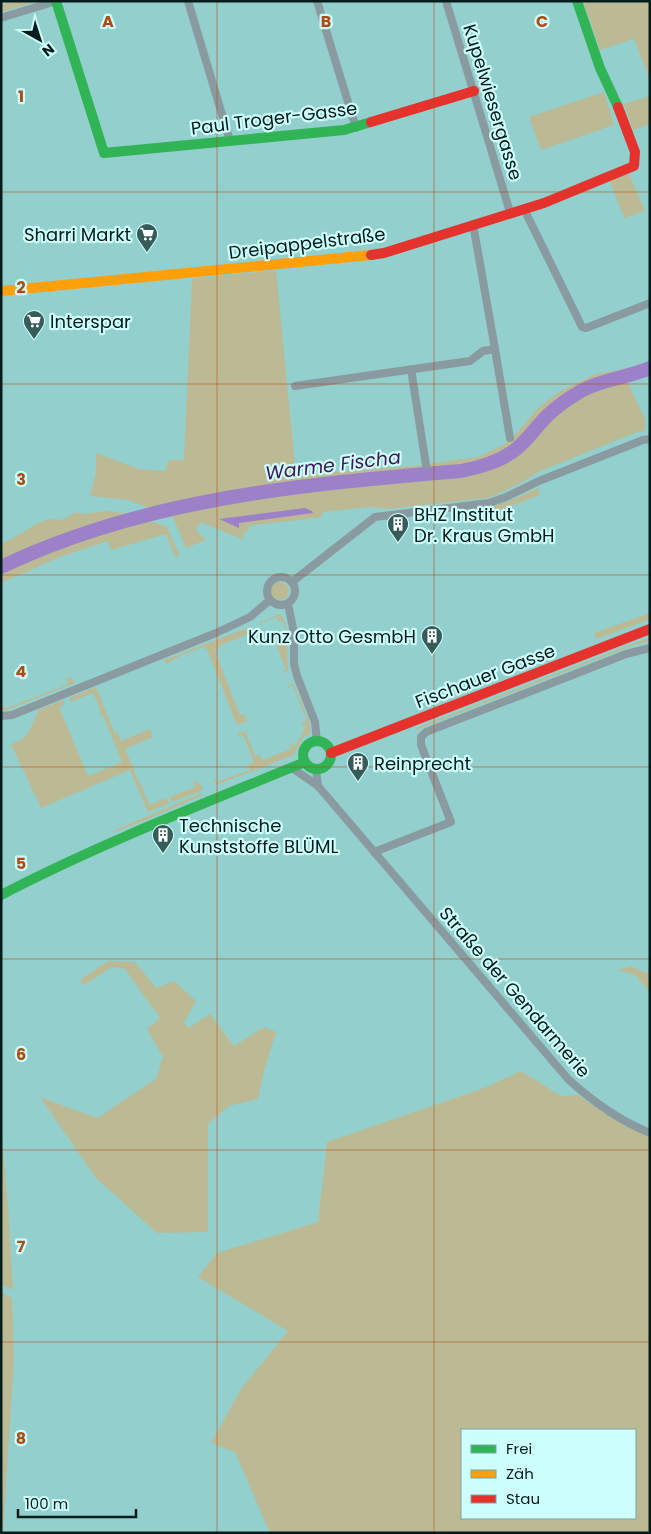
<svg xmlns="http://www.w3.org/2000/svg" width="651" height="1534" viewBox="0 0 651 1534" font-family="Poppins,sans-serif">
<style>
.green{fill:#bcba94;fill-rule:evenodd}
.water{fill:#9c80c8}
.lines{fill:none;stroke-linecap:round;stroke-linejoin:round}
.river{stroke:#9c80c8;stroke-width:14}
.street{stroke:#8a9aa1;stroke-width:8}
.fast{stroke:#30b455;stroke-width:10}
.slow{stroke:#ff9f0a;stroke-width:10}
.jam{stroke:#e5322d;stroke-width:10}
.grid{fill:none;stroke:#af4a10;stroke-width:1;stroke-opacity:0.55}
.labels{text-anchor:middle;dominant-baseline:central;stroke-width:4.5;stroke-linejoin:round;paint-order:stroke}
.street-label{font-size:18px;fill:#041c1b;stroke:#cdfffc}
.poi-label{font-size:18px;fill:#041c1b;stroke:#cdfffc;text-anchor:start}
.water-label{font-size:19px;font-style:italic;fill:#411557;stroke:#cdfffc}
.grid-label{font-size:16px;text-anchor:middle;font-weight:bold;fill:#af4a10;stroke:#cdfffc;stroke-width:4.5;stroke-linejoin:round;paint-order:stroke}
</style>
<rect width="100%" height="100%" fill="#93cfcd"/>
<path class="green" d="M 13,1 L 39,1 L 1,12 L 1,5 Z
M 583,1 L 650,1 L 650,80 L 634,39 L 600,50 Z
M 604,92 L 614,125 L 541,150 L 529,117 Z
M 650,96 L 650,124 L 633,130 L 624,104 Z
M 629,174 L 645,211 L 624,218 L 610,181 Z
M 276,270 L 296,475 L 415,466 L 478,457 L 505,444 L 517,433 L 539,407 L 562,390 L 596,374 L 625,369 L 627,381 L 645,419 L 645,431 L 637,432 L 536,473 C 521,484 505,491 488,498 L 388,509 L 371,507 L 322,512 L 322,517 L 248,526 L 249,531 L 243,532 L 244,540 L 201,522 L 196,530 L 206,540 L 186,548 L 173,517 L 128,500 L 90,496 L 96,472 L 96,453 L 139,469 L 165,471 L 169,460 L 184,460 L 192,279 Z
M 538,488 L 540,495 L 501,510 L 469,513 L 507,502 Z
M 106,511 L 132,514 L 167,527 L 180,556 L 175,557 L 166,534 L 111,550 L 108,541 L 60,557 L 1,583 L 1,544 C 17,538 34,522 50,519 C 53,519 56,520 58,520 C 65,520 70,515 76,512 L 82,514 Z
M271 591a9 9 0 1 1 18 0a9 9 0 1 1-18 0Z
M 650,613 L 650,619 L 597,639 L 594,633 Z
M 280,614 C 293,631 285,650 288,669 L 290,670 L 283,673 L 282,672 L 286,670 L 275,641 L 287,636 L 283,621 L 279,622 L 277,617 L 262,622 L 262,627 L 260,622 Z
M 250,627 L 250,633 L 246,635 L 218,646 L 219,649 L 215,651 L 239,713 L 240,715 L 244,713 L 247,722 L 237,725 L 207,649 L 205,649 L 203,647 L 182,655 L 166,664 L 164,660 Z
M 650,637 L 650,641 L 634,645 L 416,730 L 416,728 Z
M 72,677 L 75,683 L 4,711 L 1,711 L 1,704 L 6,708 L 69,684 L 66,679 Z
M 294,684 L 310,724 L 310,734 L 303,737 L 294,755 L 216,785 L 214,779 L 215,778 L 217,782 L 250,770 L 248,764 L 254,762 L 243,735 L 238,736 L 238,734 L 249,730 L 246,733 L 255,756 L 260,755 L 262,760 L 291,749 L 289,743 L 295,746 L 306,727 L 301,723 L 307,721 L 293,686 L 288,688 L 288,686 Z
M 96,687 L 115,734 L 118,733 L 121,741 L 150,729 L 153,737 L 125,749 L 140,784 L 143,787 L 142,788 L 149,804 L 151,804 L 166,798 L 170,803 L 148,812 L 130,770 L 41,808 L 11,744 C 29,739 31,727 38,710 L 63,700 L 65,704 L 59,707 L 88,776 L 122,762 L 103,715 L 101,716 L 99,712 L 101,711 L 93,693 L 71,702 L 69,698 Z
M 194,781 L 200,784 L 203,789 L 201,791 L 172,802 L 170,797 L 195,787 L 193,782 Z
M 202,793 L 201,796 L 144,821 L 115,832 L 113,831 Z
M 108,961 L 135,962 L 156,988 L 174,981 L 196,1001 L 184,1022 L 188,1028 L 210,1014 L 234,1046 L 264,1027 L 276,1032 L 264,1071 L 258,1099 L 229,1106 L 208,1124 L 208,1232 L 157,1233 L 96,1178 L 40,1097 L 97,1118 L 156,1079 L 163,1057 L 147,1029 L 160,1018 L 125,969 L 112,967 L 84,985 L 80,980 Z
M 630,966 L 646,973 L 650,971 L 650,992 L 635,975 L 618,970 Z
M 521,1071 L 561,1096 L 579,1095 C 601,1113 624,1126 650,1137 L 650,1533 L 270,1533 L 235,1452 L 211,1443 L 241,1389 L 288,1331 L 198,1277 L 217,1253 L 318,1222 L 327,1142 L 484,1088 ZM 462,1430 L 635,1430 L 635,1518 L 462,1518 Z
M 2,1136 L 8,1205 L 13,1290 L 1,1284 Z
M 2,1292 L 12,1298 L 14,1359 L 3,1533 L 1,1533 Z"/>
<path class="water" d="M 305,508 L 312,511 L 313,513 L 239,523 L 239,528 L 219,519 Z"/>
<g class="lines">
<path class="river" d="M 1,567 C 145,498 305,484 461,471 C 480,467 499,462 515,450 C 527,441 536,427 546,417 C 556,407 569,398 581,391 C 602,379 627,378 650,368"/>
<path class="street" d="M 188,1 L 230,141
M 317,1 L 356,128
M 446,1 L 510,212
M 1,18 L 56,1
M 524,209 L 582,327 L 586,328 L 650,303
M 495,349 L 510,438
M 411,369 L 426,465
M 295,386 L 470,361 L 483,351 L 495,349 L 473,224
M267 591a14 14 0 1 1 28 0a14 14 0 1 1-28 0Z
M 292,582 L 375,517 L 489,503 L 506,497 L 539,481 L 643,440 L 650,439
M 288,604 L 294,633 L 294,664 L 297,676 L 315,722 L 317,742
M 1,716 L 12,715 L 216,633 L 250,617 L 270,600
M 292,768 L 318,786 L 568,1079 C 593,1102 618,1120 650,1133
M 316,769 L 318,786
M 374,852 L 451,822 L 421,745 L 421,737 L 426,732 L 593,667 L 626,654 L 650,648"/>
<path class="fast" d="M 56,1 L 104,153 L 344,130 L 371,122
M 577,1 L 600,68 L 618,107
M303 755a14 14 0 1 1 28 0a14 14 0 1 1-28 0Z
M 1,895 C 99,844 203,804 305,762"/>
<path class="slow" d="M 1,291 L 371,255"/>
<path class="jam" d="M 371,122 L 474,91
M 371,255 L 384,253 L 544,203 L 634,166 L 635,152 L 618,107
M 331,753 L 650,629"/>
</g>
<path class="grid" d="M 217,1 L 217,1533M 434,1 L 434,1533M 1,192 L 650,192M 1,384 L 650,384M 1,575 L 650,575M 1,767 L 650,767M 1,959 L 650,959M 1,1150 L 650,1150M 1,1342 L 650,1342"/>
<defs>
<g id="supermarket-pin" transform="scale(1.125)"><path d="M0 17L-7.5 6A9.5 9.5 0 1 1 7.5 6Z" fill="#365b59" stroke="#cdfffc"/><path d="M-6-5.5h2.5l.6 2H6L4.5 2H-2.5L-4.4-4H-6ZM-1.5 3.2a1.3 1.3 0 1 0 .1 0ZM3 3.2a1.3 1.3 0 1 0 .1 0Z" fill="#fff"/></g>
<g id="building-pin" transform="scale(1.125)"><path d="M0 17L-7.5 6A9.5 9.5 0 1 1 7.5 6Z" fill="#365b59" stroke="#cdfffc"/><path d="M-4-6H4V6H1V3H-1V6H-4ZM-2.5-4.3h1.7v1.8h-1.7ZM.8-4.3h1.7v1.8H.8ZM-2.5-1h1.7V.8h-1.7ZM.8-1h1.7V.8H.8Z" fill="#fff"/></g>
</defs>
<g fill-rule="evenodd">
<use href="#supermarket-pin" x="147" y="234"/>
<use href="#supermarket-pin" x="34" y="321"/>
<use href="#building-pin" x="398" y="524"/>
<use href="#building-pin" x="432" y="636"/>
<use href="#building-pin" x="358" y="763"/>
<use href="#building-pin" x="163" y="835"/>
</g>
<g class="labels">
<g class="street-label">
<text transform="translate(493 102) rotate(73)">Kupelwiesergasse</text>
<text transform="translate(274 118) rotate(-7)">Paul Troger-Gasse</text>
<text transform="translate(307 243) rotate(-7)">Dreipappelstraße</text>
<text transform="translate(485 676) rotate(-21)">Fischauer Gasse</text>
<text transform="translate(515 992) rotate(49)">Straße der Gendarmerie</text>
</g>
<g class="poi-label">
<text x="131" y="234" text-anchor="end">Sharri Markt</text>
<text x="50" y="321">Interspar</text>
<text x="414" y="514">BHZ Institut<tspan x="414" dy="21">Dr. Kraus GmbH</tspan></text>
<text x="416" y="636" text-anchor="end">Kunz Otto GesmbH</text>
<text x="374" y="763">Reinprecht</text>
<text x="179" y="825">Technische<tspan x="179" dy="21">Kunststoffe BLÜML</tspan></text>
</g>
<g class="water-label">
<text transform="translate(333 465) rotate(-7)">Warme Fischa</text>
</g>
</g>
<g class="grid-label">
<text x="108" y="27">A</text>
<text x="326" y="27">B</text>
<text x="542" y="27">C</text>
<text x="21" y="102">1</text>
<text x="21" y="293">2</text>
<text x="21" y="485">3</text>
<text x="21" y="677">4</text>
<text x="21" y="869">5</text>
<text x="21" y="1060">6</text>
<text x="21" y="1252">7</text>
<text x="21" y="1444">8</text>
</g>
<rect width="651" height="1534" fill="none" stroke="#041c1b" stroke-width="5"/>
<rect x="461" y="1429" width="175" height="90" fill="#cdfffc" stroke="#7da4a2"/>
<rect x="471" y="1445" width="25" height="8" fill="#30b455" stroke="#7da4a2"/>
<text x="506" y="1454" font-size="15" fill="#041c1b">Frei</text>
<rect x="471" y="1470" width="25" height="8" fill="#ff9f0a" stroke="#7da4a2"/>
<text x="506" y="1479" font-size="15" fill="#041c1b">Zäh</text>
<rect x="471" y="1495" width="25" height="8" fill="#e5322d" stroke="#7da4a2"/>
<text x="506" y="1504" font-size="15" fill="#041c1b">Stau</text>
<g transform="translate(40 40) rotate(141)" stroke="#cdfffc" stroke-width="4" paint-order="stroke">
<path d="M0-4L9 19L0 12L-9 19Z" fill="#041c1b"/>
<text y="-8" font-size="14" font-weight="bold" text-anchor="middle" fill="#041c1b">N</text>
</g>
<path d="M18 1509v8h118v-8" fill="none" stroke="#041c1b" stroke-width="2.5"/>
<text x="25" y="1509" font-size="15" fill="#041c1b" stroke="#cdfffc" stroke-width="4" paint-order="stroke">100 m</text>
</svg>
